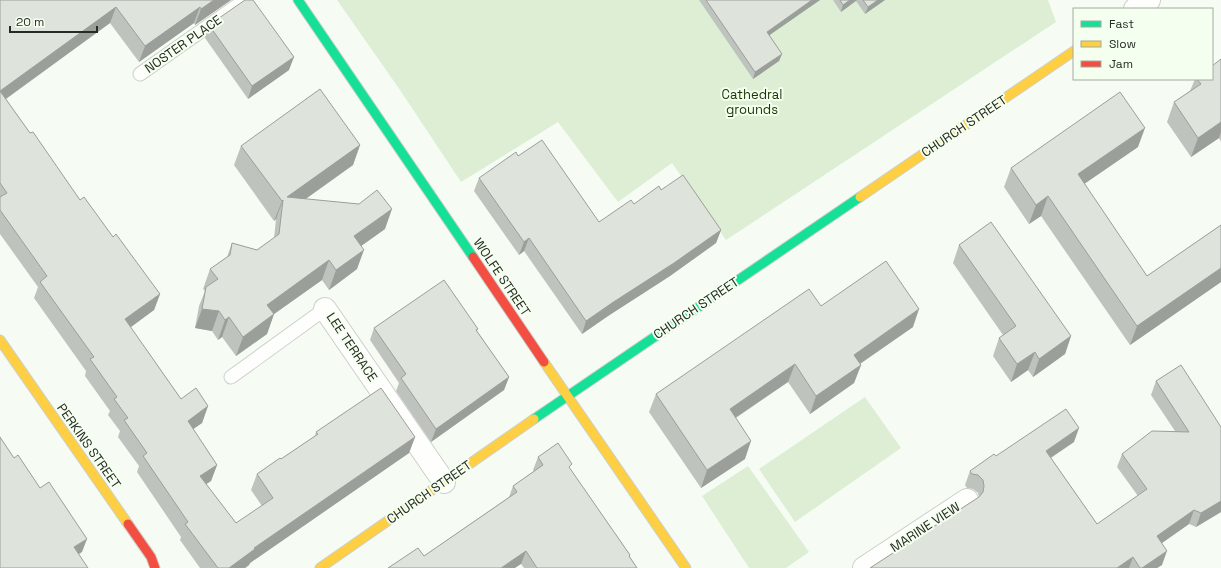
<svg xmlns="http://www.w3.org/2000/svg" width="1221" height="568" viewBox="0 0 1221 568" font-family="'Space Grotesk',sans-serif">
<style>
.green{fill:#ddeed5}
.lines{fill:none;stroke-linecap:round;stroke-linejoin:round}
.lane-casing{stroke:#cbd0ca;stroke-width:15}
.street-casing{stroke:#cbd0ca;stroke-width:24}
.fast-casing{stroke:#cbd0ca;stroke-width:11}
.slow-casing{stroke:#cbd0ca;stroke-width:11}
.jam-casing{stroke:#cbd0ca;stroke-width:11}
.lane{stroke:#fefffd;stroke-width:13}
.street{stroke:#fefffd;stroke-width:22}
.fast{stroke:#16e098;stroke-width:9}
.slow{stroke:#ffcf43;stroke-width:9}
.jam{stroke:#f24e42;stroke-width:9}
.wall{fill:#bfc3bd}
.shaded-wall{fill:#9b9f9a}
.building{fill:#dee3dc;stroke:#9b9f9a}
.labels{text-anchor:middle;dominant-baseline:central;stroke-width:4;stroke-linejoin:round;paint-order:stroke}
.street-label{font-size:13px;fill:#272b25;stroke:#f5fff0}
.park-label{font-size:13px;fill:#173600;stroke:#f5fff0}
</style>
<rect width="100%" height="100%" fill="#f6fcf4"/>
<path class="green" d="M 337,0 L 1048,0 L 1056,22 L 726,240 L 672,163 L 618,202 L 558,122 L 461,182 L 400,90 Z
M 865,397 L 901,448 L 795,522 L 759,469 Z
M 748,466 L 809,552 L 786,568 L 749,568 L 702,496 Z"/>
<g class="lines">
<g class="lane-casing">
<path id="lane" d="M 140,74 L 245,0
M 231,377 L 325,309"/>
</g>
<g class="street-casing">
<path id="street" d="M 1135,9 L 1149,0
M 325,309 L 444,482
M 864,568 L 967,500"/>
</g>
<g class="fast-casing">
<path id="fast" d="M 298,0 L 473,257
M 534,419 L 860,197"/>
</g>
<g class="slow-casing">
<path id="slow" d="M 860,197 L 1074,51
M 0,340 L 128,524
M 544,362 L 686,568
M 320,568 L 534,419"/>
</g>
<g class="jam-casing">
<path id="jam" d="M 473,257 L 544,362
M 128,524 L 151,557 L 155,568"/>
</g>
<use href="#lane" class="lane"/>
<use href="#street" class="street"/>
<use href="#fast" class="fast"/>
<use href="#slow" class="slow"/>
<use href="#jam" class="jam"/>
</g>
<path class="wall" d="M 0,0 L 231,0 L 195,25 L 194,23 L 139,62 L 110,23 L 6,99 L 30,133 L 80,200 L 113,237 L 160,294 L 154,310 L 130,327 L 181,399 L 208,406 L 202,423 L 193,429 L 217,465 L 211,481 L 206,484 L 236,523 L 262,506 L 251,490 L 257,474 L 281,459 L 315,436 L 316,432 L 415,437 L 409,453 L 250,563 L 249,565 L 245,568 L 200,568 L 180,540 L 181,537 L 137,472 L 139,466 L 118,437 L 120,431 L 108,415 L 110,411 L 85,376 L 86,371 L 34,298 L 38,287 L 0,234 Z
M 699,0 L 820,0 L 769,35 L 782,54 L 779,61 L 753,79 Z
M 833,0 L 885,0 L 865,14 L 856,1 L 841,12 Z
M 209,25 L 289,70 L 248,99 L 205,38 Z
M 1221,59 L 1221,142 L 1219,138 L 1191,157 L 1167,122 L 1174,102 L 1190,91 L 1195,79 L 1212,79 Z
M 360,145 L 353,165 L 305,199 L 385,229 L 361,246 L 357,269 L 329,290 L 322,280 L 274,314 L 267,334 L 236,356 L 222,337 L 218,340 L 212,331 L 195,328 L 199,306 L 205,291 L 203,289 L 210,269 L 227,257 L 232,243 L 257,250 L 274,238 L 276,219 L 274,221 L 234,165 L 241,146 Z
M 1138,147 L 1084,184 L 1147,276 L 1221,225 L 1221,282 L 1130,345 L 1041,216 L 1029,224 L 1004,187 L 1011,168 Z
M 518,156 L 599,222 L 661,190 L 721,230 L 716,243 L 670,276 L 608,316 L 582,334 L 524,251 L 519,255 L 474,191 L 479,178 Z
M 959,245 L 1071,336 L 1065,354 L 1033,377 L 1028,370 L 1011,382 L 993,356 L 999,338 L 1003,335 L 953,263 Z
M 821,306 L 913,327 L 860,364 L 861,365 L 854,383 L 810,414 L 788,382 L 736,418 L 745,459 L 701,488 L 649,412 L 656,394 Z
M 374,328 L 478,329 L 477,331 L 509,377 L 504,390 L 431,442 L 396,391 L 399,383 L 370,340 Z
M 1156,381 L 1221,427 L 1221,512 L 1196,527 L 1189,524 L 1162,543 L 1162,565 L 1157,568 L 870,568 L 979,497 L 978,493 L 973,489 L 967,488 L 965,485 L 970,471 L 996,456 L 1074,442 L 1051,458 L 1097,524 L 1138,496 L 1117,467 L 1122,454 L 1175,431 L 1151,395 Z
M 538,457 L 570,469 L 630,555 L 630,557 L 637,568 L 524,568 L 521,564 L 424,556 L 509,497 L 513,486 L 534,471 L 533,470 Z"/>
<path class="shaded-wall" d="M 214,0 L 231,0 L 195,25 L 201,9 Z
M 812,0 L 820,0 L 764,39 L 767,32 Z
M 850,0 L 857,0 L 841,12 L 843,5 Z
M 878,0 L 885,0 L 865,14 L 868,7 Z
M 116,7 L 110,23 L 0,103 L 0,91 Z
M 200,7 L 194,23 L 139,62 L 145,46 Z
M 782,54 L 779,61 L 753,79 L 755,72 Z
M 294,57 L 289,70 L 248,99 L 252,86 Z
M 1221,122 L 1221,132 L 1219,138 L 1191,157 L 1198,138 Z
M 1145,128 L 1138,147 L 1071,193 L 1078,174 Z
M 360,145 L 353,165 L 282,216 L 287,197 Z
M 1048,196 L 1041,216 L 1029,224 L 1036,205 Z
M 283,200 L 276,219 L 274,221 L 282,201 Z
M 392,209 L 385,229 L 347,256 L 354,236 Z
M 721,230 L 716,243 L 670,276 L 608,316 L 582,334 L 586,321 L 612,303 Z
M 529,238 L 524,251 L 519,255 L 524,242 Z
M 364,250 L 357,269 L 329,290 L 336,270 Z
M 329,260 L 322,280 L 260,324 L 267,305 Z
M 1221,268 L 1221,282 L 1130,345 L 1137,326 Z
M 160,294 L 154,310 L 119,336 L 125,319 Z
M 202,309 L 219,311 L 212,331 L 195,328 Z
M 919,309 L 913,327 L 848,372 L 854,355 Z
M 274,314 L 267,334 L 236,356 L 243,337 Z
M 229,317 L 222,337 L 218,340 L 225,320 Z
M 1071,336 L 1065,354 L 1033,377 L 1039,359 Z
M 1035,352 L 1028,370 L 1011,382 L 1017,364 Z
M 795,364 L 788,382 L 723,426 L 730,409 Z
M 861,365 L 854,383 L 810,414 L 816,396 Z
M 509,377 L 504,390 L 431,442 L 436,429 Z
M 208,406 L 202,423 L 182,437 L 188,421 Z
M 1079,428 L 1074,442 L 1041,464 L 1046,451 Z
M 415,437 L 409,453 L 250,563 L 249,565 L 245,568 L 229,568 L 254,548 Z
M 751,441 L 745,459 L 701,488 L 707,470 Z
M 217,465 L 211,481 L 194,492 L 200,476 Z
M 1221,501 L 1221,512 L 1196,527 L 1201,513 Z
M 1194,510 L 1189,524 L 1152,550 L 1157,536 Z
M 87,539 L 82,552 L 70,560 L 74,547 Z
M 526,551 L 521,564 L 515,568 L 501,568 Z
M 1167,551 L 1162,565 L 1157,568 L 1142,568 Z
M 1133,557 L 1129,568 L 1117,568 Z"/>
<path class="building" d="M 0,0 L 214,0 L 201,9 L 200,7 L 145,46 L 116,7 L 0,91 L 30,133 L 33,132 L 80,200 L 84,197 L 113,237 L 116,234 L 160,294 L 125,319 L 181,399 L 196,388 L 208,406 L 188,421 L 217,465 L 200,476 L 236,523 L 273,498 L 257,474 L 280,458 L 281,459 L 318,434 L 316,432 L 381,388 L 415,437 L 254,548 L 255,549 L 229,568 L 218,568 L 185,524 L 188,522 L 143,456 L 147,453 L 124,420 L 128,418 L 114,399 L 117,397 L 90,359 L 94,357 L 40,282 L 47,276 L 0,210 L 0,197 L 7,193 L 0,183 Z
M 245,0 L 253,0 L 294,57 L 252,86 L 209,25 Z
M 706,0 L 812,0 L 767,32 L 782,54 L 755,72 Z
M 840,0 L 850,0 L 843,5 Z
M 863,0 L 878,0 L 868,7 Z
M 1221,59 L 1221,122 L 1198,138 L 1174,102 L 1201,84 L 1197,79 L 1212,79 L 1212,66 Z
M 320,89 L 360,145 L 287,197 L 359,204 L 377,190 L 392,209 L 354,236 L 364,250 L 336,270 L 329,260 L 267,305 L 274,314 L 243,337 L 229,317 L 225,320 L 219,311 L 202,309 L 206,287 L 218,279 L 210,269 L 230,255 L 232,243 L 257,250 L 279,234 L 283,200 L 282,201 L 241,146 Z
M 1120,92 L 1145,128 L 1078,174 L 1147,276 L 1221,225 L 1221,268 L 1137,326 L 1048,196 L 1036,205 L 1011,168 Z
M 542,140 L 599,222 L 631,200 L 634,204 L 659,186 L 661,190 L 683,175 L 721,230 L 674,263 L 612,303 L 586,321 L 529,238 L 524,242 L 479,178 L 516,152 L 518,156 Z
M 991,222 L 1071,336 L 1039,359 L 1035,352 L 1017,364 L 999,338 L 1016,326 L 959,245 Z
M 886,261 L 919,309 L 854,355 L 861,365 L 816,396 L 795,364 L 730,409 L 751,441 L 707,470 L 656,394 L 809,289 L 821,306 Z
M 444,280 L 478,329 L 476,330 L 509,377 L 436,429 L 401,378 L 406,374 L 374,328 Z
M 1181,365 L 1221,427 L 1221,501 L 1201,513 L 1194,510 L 1157,536 L 1167,551 L 1142,568 L 1140,568 L 1133,557 L 1117,568 L 870,568 L 979,497 L 983,492 L 984,486 L 983,480 L 978,475 L 972,474 L 970,471 L 994,454 L 996,456 L 1066,409 L 1079,428 L 1046,451 L 1097,524 L 1147,489 L 1122,454 L 1152,431 L 1189,432 L 1156,381 Z
M 0,437 L 14,458 L 18,455 L 40,488 L 49,482 L 87,539 L 74,547 L 88,568 L 0,568 Z
M 558,443 L 572,464 L 569,467 L 630,555 L 629,556 L 637,568 L 537,568 L 526,551 L 501,568 L 388,568 L 418,548 L 424,556 L 517,492 L 513,486 L 543,465 L 538,457 Z"/>
<g class="labels">
<g class="street-label">
<text transform="translate(183 44) rotate(-35)">NOSTER PLACE</text>
<text transform="translate(964 126) rotate(-34)">CHURCH STREET</text>
<text transform="translate(502 277) rotate(56)">WOLFE STREET</text>
<text transform="translate(696 308) rotate(-34)">CHURCH STREET</text>
<text transform="translate(352 347) rotate(56)">LEE TERRACE</text>
<text transform="translate(89 446) rotate(55)">PERKINS STREET</text>
<text transform="translate(429 492) rotate(-35)">CHURCH STREET</text>
<text transform="translate(925 527) rotate(-33)">MARINE VIEW</text>
</g>
<g class="park-label">
<text x="752" y="94">Cathedral<tspan x="752" dy="15">grounds</tspan></text>
</g>
</g>
<rect x="1073" y="8" width="140" height="72" fill="#f5fff0" stroke="#a3aa9f"/>
<rect x="1081" y="21" width="20" height="6" fill="#16e098" stroke="#a3aa9f"/>
<text x="1109" y="28" font-size="12" fill="#272b25">Fast</text>
<rect x="1081" y="41" width="20" height="6" fill="#ffcf43" stroke="#a3aa9f"/>
<text x="1109" y="48" font-size="12" fill="#272b25">Slow</text>
<rect x="1081" y="61" width="20" height="6" fill="#f24e42" stroke="#a3aa9f"/>
<text x="1109" y="68" font-size="12" fill="#272b25">Jam</text>
<path d="M10 26v6h87v-6" fill="none" stroke="#272b25" stroke-width="2"/>
<text x="16" y="26" font-size="12" fill="#272b25" stroke="#f5fff0" stroke-width="3" paint-order="stroke">20 m</text>
</svg>
